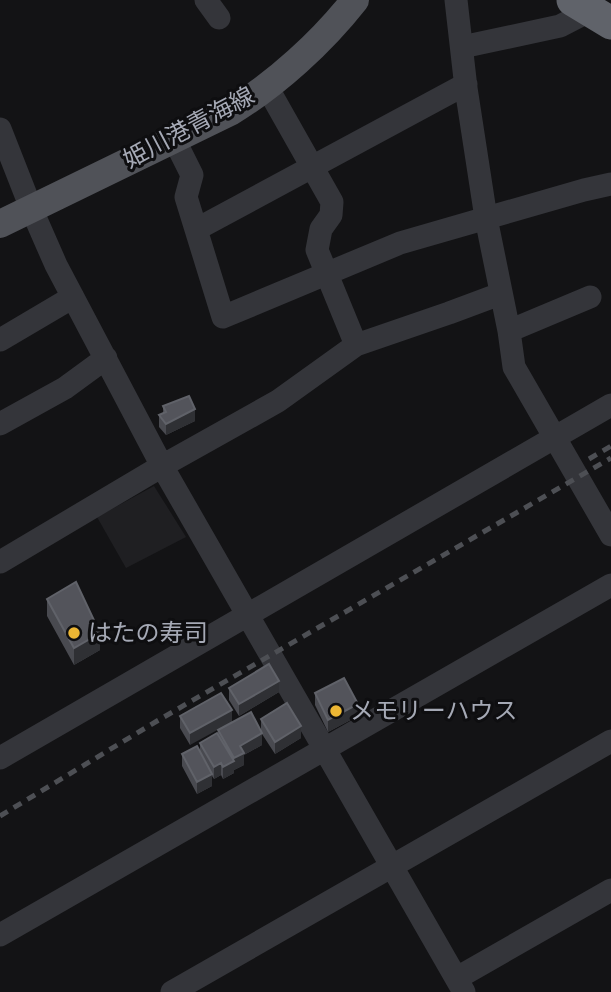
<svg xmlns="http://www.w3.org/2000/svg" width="611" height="992" viewBox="0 0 611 992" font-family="'Varela Round','Noto Sans JP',sans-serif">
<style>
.built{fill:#1f1f22}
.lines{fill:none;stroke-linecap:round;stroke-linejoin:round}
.minor{stroke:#34353a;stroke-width:23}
.major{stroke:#505258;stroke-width:28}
.highway{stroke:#60636a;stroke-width:33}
.rail{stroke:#4d4f54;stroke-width:5;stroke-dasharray:9 7;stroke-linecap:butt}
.wall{fill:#494a50}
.shaded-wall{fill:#2f3034}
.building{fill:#53545b;stroke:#606269;stroke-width:2}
.poi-dot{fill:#ecb634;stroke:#0e0e10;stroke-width:2.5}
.labels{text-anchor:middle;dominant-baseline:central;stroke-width:6;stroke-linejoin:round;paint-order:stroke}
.street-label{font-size:24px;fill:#a5a9b5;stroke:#0e0e10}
.poi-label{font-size:24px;fill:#a5a9b5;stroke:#0e0e10;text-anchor:start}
</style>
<rect width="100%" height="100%" fill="#131315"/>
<path class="built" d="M 154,486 L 186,537 L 126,568 L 97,517 Z"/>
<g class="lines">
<path class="minor" d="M 206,0 L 219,18
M 456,0 L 466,88 L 486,218 L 509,331 L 514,367 L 611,535
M 462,47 L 560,26 L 591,10
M 267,87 L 332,202 L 331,215 L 321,229 L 317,250 L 356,345
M 0,129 L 31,208 L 56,265 L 162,466 L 464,992
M 174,139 L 192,175 L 186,197 L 223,317 L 400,243 L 584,190 L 611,184
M 197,229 L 466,84
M 509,331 L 590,297
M 0,340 L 73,297
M 0,424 L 65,388 L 106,358
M 0,562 L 162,466 L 278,401 L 356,345 L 449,313 L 500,294
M 0,758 L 611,405
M 0,935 L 611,585
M 457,978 L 611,890
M 172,992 L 611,741"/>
<path class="major" d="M 0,224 L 230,112 C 276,84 322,42 355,0"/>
<path class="highway" d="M 573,0 L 611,23"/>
<path class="rail" d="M 589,459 L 611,446
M 0,816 L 157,721 L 611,458"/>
</g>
<path class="wall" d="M 163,406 L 195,421 L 166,435 L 159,427 L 159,415 L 163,414 Z
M 47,599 L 100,650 L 74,665 L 47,616 Z
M 229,688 L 279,692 L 239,716 L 229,700 Z
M 221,693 L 190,745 L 180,728 L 180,716 Z
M 315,693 L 358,716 L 328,732 L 315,705 Z
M 261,719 L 301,738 L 275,754 L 262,734 L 262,745 L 244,755 L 244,765 L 234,770 L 234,773 L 223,779 L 221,775 L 214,779 L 212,776 L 212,786 L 197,794 L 182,766 L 182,754 L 200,752 L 200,743 L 218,734 L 218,730 L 261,730 Z"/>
<path class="shaded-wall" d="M 195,409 L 195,421 L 166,435 L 166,424 Z
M 100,633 L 100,650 L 74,665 L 74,648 Z
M 279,681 L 279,692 L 239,716 L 239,704 Z
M 358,704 L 358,716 L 328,732 L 328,720 Z
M 232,710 L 232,722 L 190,745 L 190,733 Z
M 301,726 L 301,738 L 275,754 L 275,742 Z
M 262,733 L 262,745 L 244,755 L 244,765 L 234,770 L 234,758 L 240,746 Z
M 234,761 L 234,773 L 223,779 L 223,767 Z
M 221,763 L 221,775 L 214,779 L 214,767 Z
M 212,774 L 212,786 L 197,794 L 197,782 Z"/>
<path class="building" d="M 189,396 L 195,409 L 166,424 L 159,415 L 166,412 L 163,406 Z
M 76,582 L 100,633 L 74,648 L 47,599 Z
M 269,664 L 279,681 L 239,704 L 229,688 Z
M 344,678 L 358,704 L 328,720 L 315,693 Z
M 221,693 L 232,710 L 190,733 L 180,716 Z
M 287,703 L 301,726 L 275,742 L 261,719 Z
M 251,712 L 262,733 L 240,746 L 244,753 L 234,758 L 218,730 Z
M 217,733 L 234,761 L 223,767 L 221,763 L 214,767 L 200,743 Z
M 197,746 L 212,774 L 197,782 L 182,754 Z"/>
<g class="poi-dot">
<circle cx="74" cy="633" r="7"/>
<circle cx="336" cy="711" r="7"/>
</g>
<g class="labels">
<g class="street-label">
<text transform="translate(189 128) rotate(-28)">姫川港青海線</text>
</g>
<g class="poi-label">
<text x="88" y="633">はたの寿司</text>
<text x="350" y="711">メモリーハウス</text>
</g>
</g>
</svg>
